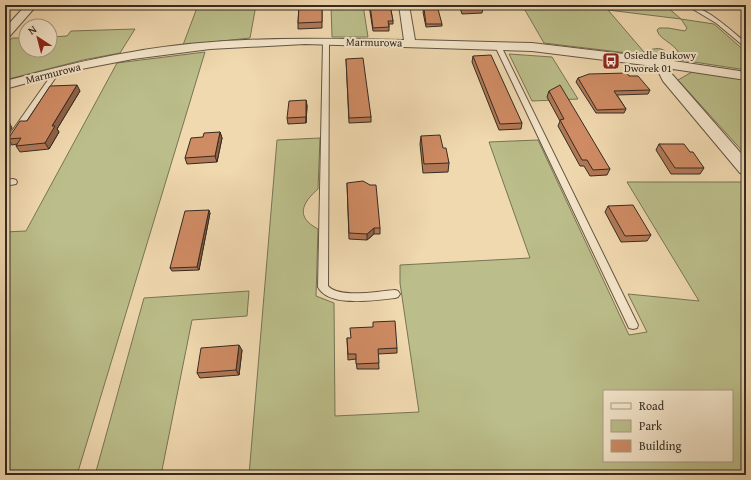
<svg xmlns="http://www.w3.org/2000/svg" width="751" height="480" viewBox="0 0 751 480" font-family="'Gentium Book Plus',serif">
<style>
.green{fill:#bbbe8a;stroke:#787456;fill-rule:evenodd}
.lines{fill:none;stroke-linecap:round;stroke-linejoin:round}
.service-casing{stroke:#635645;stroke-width:2}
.minor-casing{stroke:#635645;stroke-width:2}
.service{fill:#f5e6cb;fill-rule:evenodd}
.minor{fill:#f5e6cb;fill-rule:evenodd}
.wall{fill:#b27856;stroke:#342b22}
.shaded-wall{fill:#916146;stroke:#342b22}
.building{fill:#cf8b64;stroke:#342b22}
.labels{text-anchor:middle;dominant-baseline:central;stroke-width:4;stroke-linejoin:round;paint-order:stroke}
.far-street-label{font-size:11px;fill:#342b22;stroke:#f5e6cb}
.far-poi-label{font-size:11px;fill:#342b22;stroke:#f5e6cb;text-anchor:start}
</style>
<rect width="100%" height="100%" fill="#f0d8af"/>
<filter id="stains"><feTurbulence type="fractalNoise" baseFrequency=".005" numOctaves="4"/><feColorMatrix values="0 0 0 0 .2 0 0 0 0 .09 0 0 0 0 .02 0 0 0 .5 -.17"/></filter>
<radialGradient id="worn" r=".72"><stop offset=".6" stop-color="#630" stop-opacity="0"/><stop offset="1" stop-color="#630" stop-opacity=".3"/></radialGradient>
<path class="green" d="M 198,5 L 256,5 L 250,38 L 183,45 Z
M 331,5 L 363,5 L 368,37 L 332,37 Z
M 522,5 L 665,5 L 681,19 L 714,24 L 746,52 L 746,70 L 681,60 C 679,43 660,42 657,30 L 659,28 L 668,28 L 685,31 L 687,28 L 681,19 L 608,10 L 644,52 C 654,48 665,45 669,58 L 544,43 Z
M 135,29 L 120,53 L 83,60 L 5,80 L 5,46 L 12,38 L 26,38 L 26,50 L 50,50 L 50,37 L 67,36 L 71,31 Z
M 205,52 L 77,475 L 5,475 L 5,232 L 26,231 L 117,63 Z
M 509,54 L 552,57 L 578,99 L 532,101 Z
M 692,72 L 746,79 L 746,155 L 678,80 Z
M 320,138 L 318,189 C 302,203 295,217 318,229 L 316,296 L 334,303 L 335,416 L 419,412 L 400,283 L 400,265 L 530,258 L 489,142 L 538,140 L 629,335 L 647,332 L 628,294 L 699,301 L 627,182 L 745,182 L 746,475 L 249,475 L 277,140 ZM 604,391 L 732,391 L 732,461 L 604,461 Z
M 249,291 L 247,316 L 192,320 L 161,475 L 95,475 L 144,298 Z"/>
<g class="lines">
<g class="service-casing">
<path id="service" d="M 686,5 C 704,5 732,31 746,43 L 746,48 L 716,23 Z
M 326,40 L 329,42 L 328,286 C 339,299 379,291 395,290 L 398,291 L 400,294 L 398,297 L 395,298 C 375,300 329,308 318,287 L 323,42 Z
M 496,45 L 501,46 L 638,325 L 637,328 L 633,329 L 629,328 L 495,46 Z
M 55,70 L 60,71 L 8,148 L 5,148 L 5,141 Z
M 13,179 L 16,180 L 17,182 L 16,184 L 5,186 L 5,180 Z"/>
</g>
<g class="minor-casing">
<path id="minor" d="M 26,5 L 37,5 L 9,37 L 5,38 L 5,28 Z
M 399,5 L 409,5 L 415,40 L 532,43 L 641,56 L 746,72 L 746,80 L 673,69 L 671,73 L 746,159 L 746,174 L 740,173 L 663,81 L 659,73 L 661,67 L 532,51 L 305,44 L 210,49 L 133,59 L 71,71 L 5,89 L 5,81 C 47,70 89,59 132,52 C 221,36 313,38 404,40 Z"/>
</g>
<use href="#service" class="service"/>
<use href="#minor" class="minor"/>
</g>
<path class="wall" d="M 299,5 L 322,5 L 322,28 L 298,29 L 298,23 Z
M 369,5 L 390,5 L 393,21 L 393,24 L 389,24 L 389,31 L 373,31 Z
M 459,5 L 482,5 L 483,8 L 482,13 L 462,14 Z
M 424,9 L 442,24 L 442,26 L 426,27 L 423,12 Z
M 473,56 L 522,123 L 521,129 L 499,130 L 472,62 Z
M 346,59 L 371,117 L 371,122 L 349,123 Z
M 629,76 L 650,90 L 648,94 L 617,95 L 626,109 L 624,113 L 596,113 L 576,82 L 578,78 Z
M 80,91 L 57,129 L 59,132 L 49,149 L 20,152 L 16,146 L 17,144 L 12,145 L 8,139 L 27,121 Z
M 549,91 L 610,169 L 607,175 L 590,176 L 584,166 L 580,166 L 558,126 L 560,121 L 547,97 Z
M 306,100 L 307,106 L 306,123 L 288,124 L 287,118 Z
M 220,132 L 222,138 L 217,162 L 187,164 L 185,158 L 203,137 Z
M 421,136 L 443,148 L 449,163 L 448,172 L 423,173 L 420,144 Z
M 659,144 L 690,152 L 704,168 L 700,174 L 671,174 L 656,150 Z
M 347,183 L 380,228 L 380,234 L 374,234 L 367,240 L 349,239 Z
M 608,206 L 651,235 L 647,241 L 621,242 L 605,212 Z
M 210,213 L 199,270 L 172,271 L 170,268 Z
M 347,338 L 397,348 L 397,353 L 378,354 L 379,369 L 357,369 L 356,359 L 348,360 Z
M 242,350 L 239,375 L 200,378 L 197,373 Z"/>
<path class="shaded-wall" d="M 77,85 L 80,91 L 57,129 L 59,132 L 49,149 L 45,143 L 52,126 Z
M 306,100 L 307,106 L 306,123 Z
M 9,122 L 12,128 L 5,138 L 5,127 Z
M 220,132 L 222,138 L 217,162 L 215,156 Z
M 5,191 L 8,195 L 5,200 Z
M 209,210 L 210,213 L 199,270 L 197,267 Z
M 374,228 L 374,234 L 367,240 L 367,234 Z
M 239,345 L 242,350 L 239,375 L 236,370 Z"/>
<path class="building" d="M 299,5 L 322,5 L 322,22 L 298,23 Z
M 370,5 L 390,5 L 393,21 L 388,21 L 389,27 L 373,28 Z
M 462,5 L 482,5 L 483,8 L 463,9 Z
M 424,9 L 438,9 L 442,24 L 426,24 Z
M 491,55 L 522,123 L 500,124 L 473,56 Z
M 363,58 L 371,117 L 349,118 L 346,59 Z
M 627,73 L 629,76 L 638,76 L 650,90 L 614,91 L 626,109 L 597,110 L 578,78 L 589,74 Z
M 77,85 L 52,126 L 55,126 L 45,143 L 16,146 L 21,138 L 8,139 L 20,121 L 27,121 L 50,86 Z
M 560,85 L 610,169 L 593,170 L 587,160 L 582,160 L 560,120 L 564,119 L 549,91 Z
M 306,100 L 306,117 L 287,118 L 289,101 Z
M 5,122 L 9,122 L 5,127 Z
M 220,132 L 215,156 L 185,158 L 191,138 L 203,137 L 204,133 Z
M 440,135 L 443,148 L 446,148 L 449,163 L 424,164 L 421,136 Z
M 659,144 L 684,144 L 690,152 L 693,152 L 704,168 L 675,168 Z
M 363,181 L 370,185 L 376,185 L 380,228 L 374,228 L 367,234 L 349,233 L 347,183 Z
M 633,205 L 651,235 L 625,236 L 608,206 Z
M 209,210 L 197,267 L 170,268 L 185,211 Z
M 395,321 L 397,348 L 378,349 L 379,363 L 356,364 L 356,354 L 348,354 L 347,338 L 351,338 L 350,328 L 373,327 L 373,322 Z
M 239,345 L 236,370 L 197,373 L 201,348 Z"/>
<defs>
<g id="bus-square" transform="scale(0.9)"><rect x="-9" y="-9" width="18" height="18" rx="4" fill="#8f2418" stroke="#f5e6cb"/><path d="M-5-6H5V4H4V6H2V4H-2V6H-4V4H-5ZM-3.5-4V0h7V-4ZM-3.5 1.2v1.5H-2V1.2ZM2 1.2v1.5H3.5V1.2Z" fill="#fff"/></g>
</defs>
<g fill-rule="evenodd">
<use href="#bus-square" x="611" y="61"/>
</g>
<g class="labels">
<g class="far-street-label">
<text transform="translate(374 42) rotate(1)">Marmurowa</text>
<text transform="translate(53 73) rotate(-14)">Marmurowa</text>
</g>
<g class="far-poi-label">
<text x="624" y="55">Osiedle Bukowy<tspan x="624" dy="13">Dworek 01</tspan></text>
</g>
</g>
<rect width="751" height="480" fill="none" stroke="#f0d8af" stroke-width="20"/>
<rect x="6" y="6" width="739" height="468" fill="none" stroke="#342b22" stroke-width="2"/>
<rect x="10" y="10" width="731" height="460" fill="none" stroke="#342b22"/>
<rect x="603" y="390" width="130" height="72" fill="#f5e6cb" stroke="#a89b87"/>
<rect x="611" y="403" width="20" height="6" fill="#f5e6cb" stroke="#a89b87"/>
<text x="639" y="410" font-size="12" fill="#342b22">Road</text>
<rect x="611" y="420" width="20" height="12" fill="#bbbe8a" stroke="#a89b87"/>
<text x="639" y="430" font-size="12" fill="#342b22">Park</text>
<rect x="611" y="440" width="20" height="12" fill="#cf8b64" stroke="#a89b87"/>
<text x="639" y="450" font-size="12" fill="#342b22">Building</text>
<g transform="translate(38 38) rotate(324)"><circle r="19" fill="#f5e6cb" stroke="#a89b87"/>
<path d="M0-3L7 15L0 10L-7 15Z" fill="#8f2418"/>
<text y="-6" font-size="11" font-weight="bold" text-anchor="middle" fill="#342b22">N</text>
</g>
<rect width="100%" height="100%" filter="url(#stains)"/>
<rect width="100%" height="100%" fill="url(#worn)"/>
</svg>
